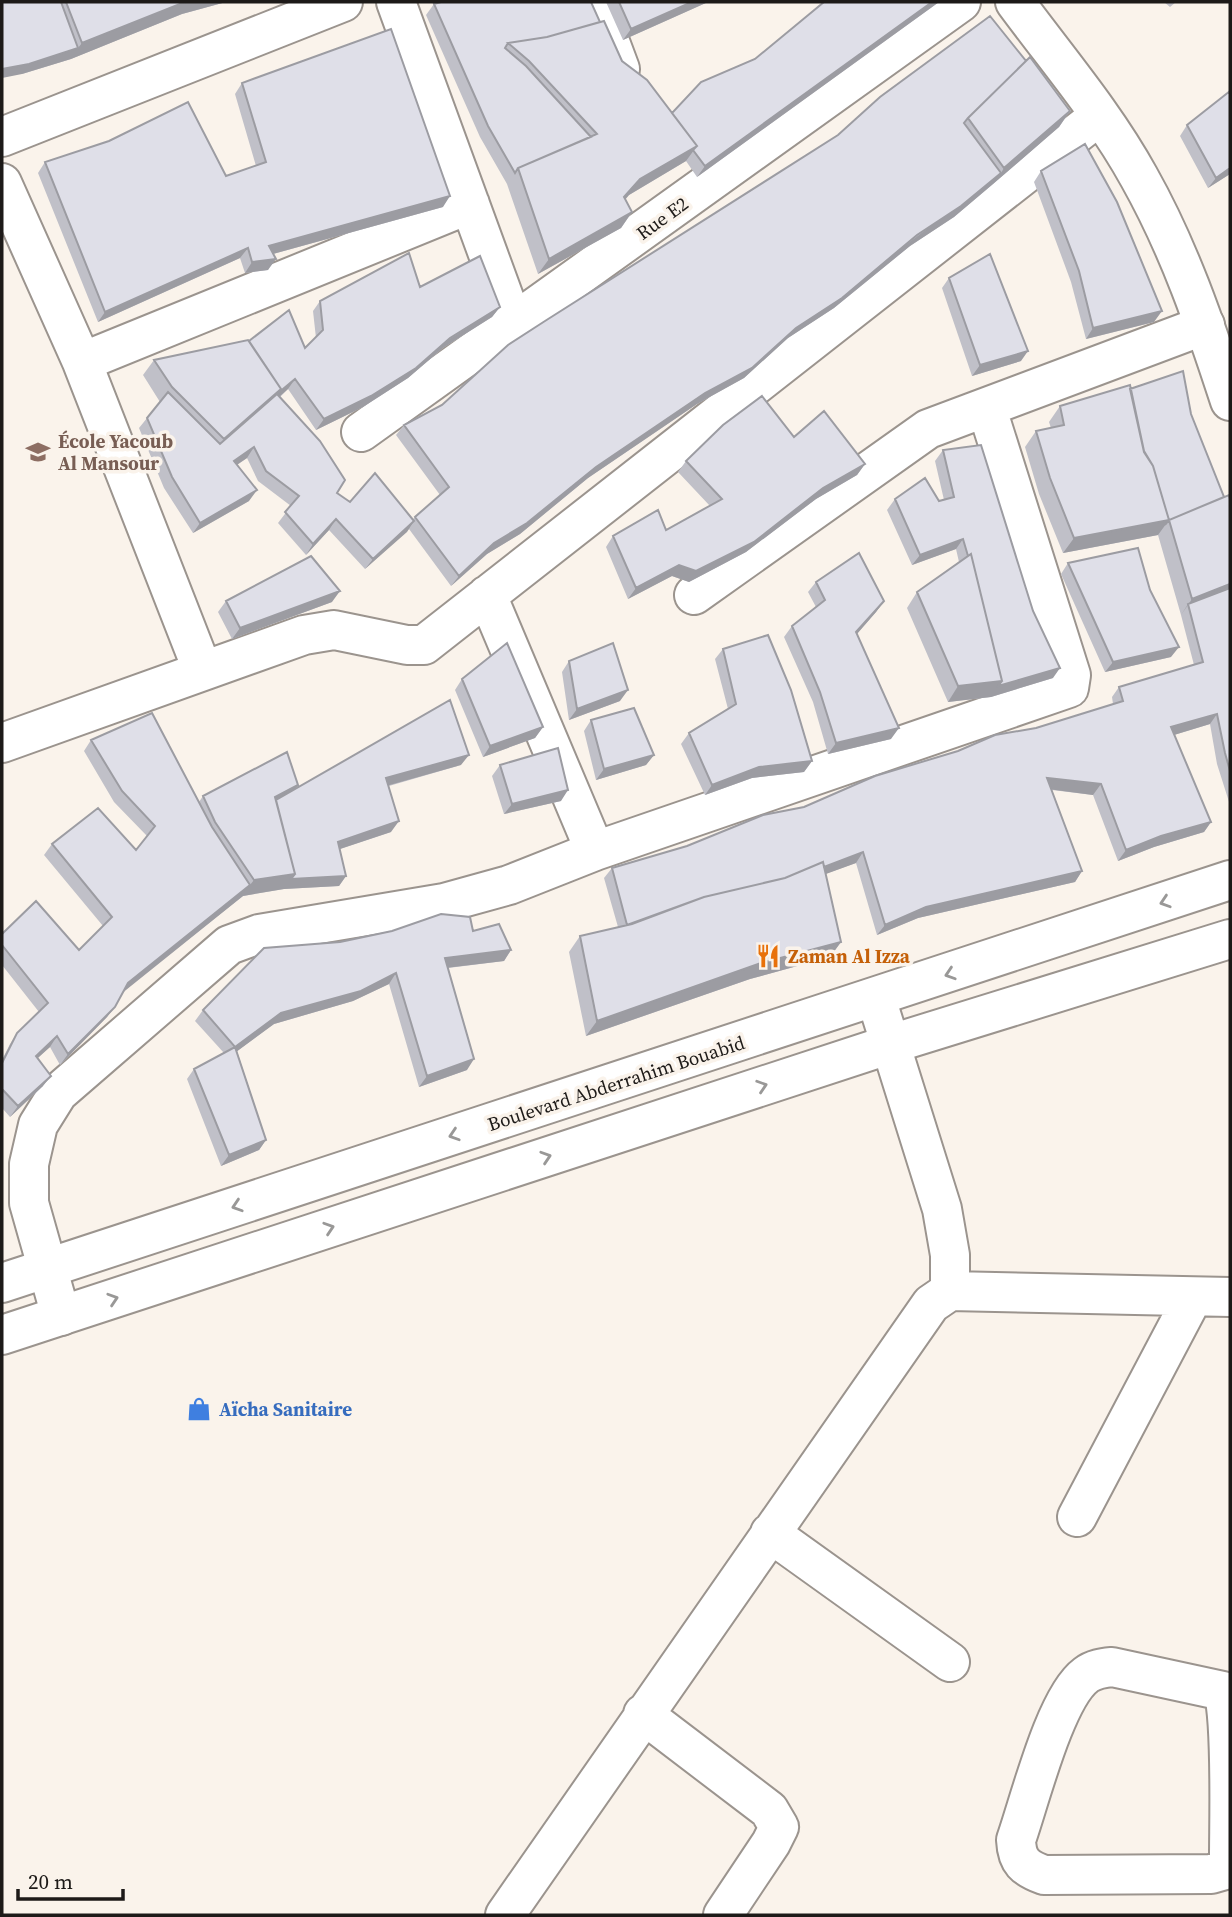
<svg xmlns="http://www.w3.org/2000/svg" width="1232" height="1917" viewBox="0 0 1232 1917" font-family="'Source Serif 4',serif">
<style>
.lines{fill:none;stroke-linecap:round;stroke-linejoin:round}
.street-casing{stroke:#9b948e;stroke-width:42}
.secondary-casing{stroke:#9b948e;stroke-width:42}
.street{stroke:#fff;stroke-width:38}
.secondary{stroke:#fff;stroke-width:38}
.wall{fill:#c0c0c8}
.shaded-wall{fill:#9c9ca2}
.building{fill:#dfdfe8;stroke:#9c9ca2;stroke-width:2}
.oneway{stroke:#999897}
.labels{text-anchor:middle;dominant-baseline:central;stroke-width:7;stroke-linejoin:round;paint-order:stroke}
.street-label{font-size:19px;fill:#1d1a18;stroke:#faf3eb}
.education-label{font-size:19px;font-weight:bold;fill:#785e54;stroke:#faf3eb;text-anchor:start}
.food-label{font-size:19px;font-weight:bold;fill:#c56008;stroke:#faf3eb;text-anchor:start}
.shop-label{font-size:19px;font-weight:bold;fill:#366cbe;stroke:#faf3eb;text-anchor:start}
</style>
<rect width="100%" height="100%" fill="#faf3eb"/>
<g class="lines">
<g class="street-casing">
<path id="street" d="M 396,2 L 514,325
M 595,2 L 620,69
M 2,137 L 343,2
M 2,183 L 82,362 L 202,669
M 82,362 L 470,204
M 361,432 L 961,2
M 487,595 L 595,851
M 694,595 L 928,429 L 1205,325
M 2,743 L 304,635 L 334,630 L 407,645 L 424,645 L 1099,116
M 876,998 L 942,1209 L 950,1255 L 950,1291
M 61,1316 L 29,1203 L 29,1164 L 38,1125 L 58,1093 L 229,945 L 259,934 L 444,903 L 509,885 L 595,851 L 1069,688 L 1071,675 L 987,409
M 1077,1517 L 1193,1297
M 770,1533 L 950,1662
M 1112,1667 L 1223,1691 C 1232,1721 1229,1819 1229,1857 L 1225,1870 L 1211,1874 L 1044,1875 C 1025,1868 1017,1862 1016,1840 C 1030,1800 1055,1698 1086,1675 C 1094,1669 1102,1668 1112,1667 Z
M 643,1714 L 769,1810 L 779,1827 L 771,1843 L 723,1915
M 505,1915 L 931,1304 L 950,1291 L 1230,1297"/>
</g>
<g class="secondary-casing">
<path id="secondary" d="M 1015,2 C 1057,59 1105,115 1139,177 C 1179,248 1205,324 1230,401
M 2,1283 L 1230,880
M 2,1335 L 891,1044 L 1230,939"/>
</g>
<use href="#street" class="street"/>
<use href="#secondary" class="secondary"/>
</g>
<path class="wall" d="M 2,2 L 226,2 L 182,14 L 71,59 L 22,74 Z
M 606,2 L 708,2 L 623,40 Z
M 824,2 L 939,2 L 697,177 L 686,161 L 629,195 L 625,200 L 632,212 L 621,228 L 538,274 L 507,184 L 480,137 L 426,15 L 434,4 L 600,22 L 622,61 L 672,114 L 755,59 Z
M 1164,2 L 1176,2 L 1170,7 Z
M 1026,61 L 1070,111 L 1059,127 L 993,184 L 954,217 L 910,246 L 834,308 L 788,338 L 744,378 L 697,404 L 588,478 L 520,534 L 487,554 L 451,586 L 409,529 L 365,569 L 329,530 L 306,555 L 278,523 L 291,506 L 258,481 L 247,458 L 237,465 L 249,501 L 193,533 L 164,488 L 139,428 L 160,402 L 143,375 L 154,360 L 249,341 L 305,348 L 316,338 L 313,311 L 320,301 L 420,287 L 500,307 L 492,317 L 443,348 L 408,378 L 363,407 L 316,430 L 288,389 L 280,397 L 337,493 L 350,502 L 413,519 L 440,495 L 396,435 L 404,425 L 442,405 Z
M 242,83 L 443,207 L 273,254 L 268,270 L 245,273 L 240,258 L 98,322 L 38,173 L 45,162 L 226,176 L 256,166 L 235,94 Z
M 1187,125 L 1230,174 L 1208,188 L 1180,136 Z
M 1041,171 L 1154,322 L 1086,339 L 1071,282 L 1034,182 Z
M 949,278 L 1021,361 L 972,376 L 942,288 Z
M 1130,389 L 1191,414 L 1224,497 L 1230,499 L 1230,805 L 1217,764 L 1210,724 L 1174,735 L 1211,822 L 1204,832 L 1154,847 L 1118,861 L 1093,795 L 1052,790 L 1082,871 L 1075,882 L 918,918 L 877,935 L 856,863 L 825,874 L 841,942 L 830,957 L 750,979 L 586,1036 L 569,952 L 580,936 L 618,927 L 604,878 L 612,868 L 687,846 L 804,807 L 1036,728 L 1113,704 L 1112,697 L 1119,687 L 1194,665 L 1181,615 L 1158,535 L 1063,553 L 1039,494 L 1025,447 L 1036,431 L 1051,428 L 1049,422 L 1060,406 Z
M 794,437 L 865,464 L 857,475 L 816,499 L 746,552 L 689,582 L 672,576 L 628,599 L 606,547 L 613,536 L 666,530 L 710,506 L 678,472 L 686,461 Z
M 943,450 L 1053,678 L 991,697 L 948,702 L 907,608 L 917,592 L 959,562 L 956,549 L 912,565 L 887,510 L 895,499 L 939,501 L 944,500 L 935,461 Z
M 1068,563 L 1150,590 L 1171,657 L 1105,672 L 1061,574 Z
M 816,582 L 884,601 L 876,612 L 857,634 L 891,739 L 828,754 L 813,702 L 784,637 L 792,626 L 816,607 L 808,592 Z
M 226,601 L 332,602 L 232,639 L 218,612 Z
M 723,649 L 812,761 L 804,772 L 752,778 L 705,795 L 681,744 L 689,733 L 728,709 L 715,659 Z
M 569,661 L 620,701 L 569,720 L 562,672 Z
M 462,679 L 543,727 L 535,738 L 483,757 L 455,690 Z
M 591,720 L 654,755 L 646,765 L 596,780 L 584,731 Z
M 91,740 L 199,802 L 203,796 L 298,785 L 295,788 L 461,765 L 389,786 L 391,832 L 340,849 L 346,876 L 339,886 L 284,889 L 243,896 L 123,991 L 107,1017 L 60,1065 L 50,1047 L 37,1058 L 43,1086 L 10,1117 L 2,1108 L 2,1060 L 10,1044 L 17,1033 L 39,1012 L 2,965 L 2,934 L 79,950 L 103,926 L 44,855 L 52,844 L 136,850 L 147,836 L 114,802 L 84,751 Z
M 500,765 L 561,801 L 504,814 L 492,776 Z
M 473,931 L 511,950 L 504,961 L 448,968 L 467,1070 L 419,1087 L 389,984 L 353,1001 L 274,1024 L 237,1051 L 266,1140 L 259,1150 L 221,1166 L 187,1079 L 194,1069 L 224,1053 L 195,1021 L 203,1010 Z"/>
<path class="shaded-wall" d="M 185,2 L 190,2 L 182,14 L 71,59 L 22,74 L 2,78 L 2,69 L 78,48 L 82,43 Z
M 195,2 L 226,2 L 182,14 L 189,3 Z
M 692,2 L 708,2 L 623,40 L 631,29 Z
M 932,2 L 939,2 L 697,177 L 705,166 Z
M 1070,111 L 1059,127 L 993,184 L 954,217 L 910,246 L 834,308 L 788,338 L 744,378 L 697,404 L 588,478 L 520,534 L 487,554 L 451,586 L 459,576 L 494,543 L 596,467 L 796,328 L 1001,173 L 1004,168 Z
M 697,146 L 686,161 L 629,195 L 613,213 L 624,197 L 640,179 Z
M 1230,168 L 1230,174 L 1208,188 L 1216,178 Z
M 450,196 L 443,207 L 262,257 L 269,246 Z
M 632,212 L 621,228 L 538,274 L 549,259 Z
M 248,248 L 240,258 L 98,322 L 105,312 Z
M 276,259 L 268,270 L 245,273 L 252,262 Z
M 500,307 L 492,317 L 443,348 L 408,378 L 363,407 L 316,430 L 324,419 Z
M 1162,311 L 1154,322 L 1086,339 L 1093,328 Z
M 1028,351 L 1021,361 L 972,376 L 980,365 Z
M 295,379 L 288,389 L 270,405 L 277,394 Z
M 281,389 L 270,405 L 213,455 L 224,439 Z
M 254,447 L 247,458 L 226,472 L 234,461 Z
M 865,464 L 857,475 L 816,499 L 746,552 L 689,582 L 672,576 L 628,599 L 636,588 L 823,488 Z
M 257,490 L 249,501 L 193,533 L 200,523 Z
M 336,519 L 329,530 L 306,555 L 313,544 Z
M 1169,520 L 1158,535 L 1063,553 L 1074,538 Z
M 414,521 L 407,532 L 365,569 L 373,559 Z
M 963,539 L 956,549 L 912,565 L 920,555 Z
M 1230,584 L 1230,596 L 1188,604 L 1181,615 L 1192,599 Z
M 340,591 L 332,602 L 232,639 L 240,628 Z
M 884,601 L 876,612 L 849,643 L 856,632 Z
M 1179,647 L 1171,657 L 1105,672 L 1113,662 Z
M 1060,668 L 1053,678 L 991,697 L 948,702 L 958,686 Z
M 628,690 L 620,701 L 569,720 L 577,709 Z
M 1217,714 L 1210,724 L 1164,738 L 1171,727 Z
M 543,727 L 535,738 L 483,757 L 490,746 Z
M 899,728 L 891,739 L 828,754 L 836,743 Z
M 469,755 L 461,765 L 379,788 L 386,778 Z
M 654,755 L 646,765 L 596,780 L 604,769 Z
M 812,761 L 804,772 L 752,778 L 705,795 L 712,785 L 759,767 Z
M 1047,778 L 1101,784 L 1093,795 L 1040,788 Z
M 298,785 L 287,801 L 274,808 L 275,797 Z
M 568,790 L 561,801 L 504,814 L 512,804 Z
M 399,821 L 391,832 L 331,852 L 338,842 Z
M 1211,822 L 1204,832 L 1154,847 L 1118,861 L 1126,850 L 1161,836 Z
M 863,852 L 856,863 L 774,893 L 621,939 Z
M 1082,871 L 1075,882 L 918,918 L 877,935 L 885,925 L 926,907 Z
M 295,874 L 284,889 L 243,896 L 121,994 L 128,983 L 250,885 L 254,880 Z
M 346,876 L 339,886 L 284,889 L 291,879 Z
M 841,942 L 830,957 L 750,979 L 586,1036 L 597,1021 L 761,963 Z
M 511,950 L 504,961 L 437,969 L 445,958 Z
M 396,973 L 389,984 L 353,1001 L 274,1024 L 228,1058 L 235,1047 L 281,1013 Z
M 115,1007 L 107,1017 L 60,1065 L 68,1054 Z
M 57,1036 L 50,1047 L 28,1067 L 36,1056 Z
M 474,1059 L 467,1070 L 419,1087 L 427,1076 Z
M 51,1076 L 43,1086 L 10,1117 L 18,1106 Z
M 266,1140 L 259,1150 L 221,1166 L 229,1155 Z"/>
<path class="building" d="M 2,2 L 61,2 L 78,48 L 29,64 L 2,69 Z
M 66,2 L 185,2 L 82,43 Z
M 441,2 L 591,2 L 600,22 L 547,37 L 508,43 L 505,48 L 526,66 L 591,137 L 518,168 L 515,173 L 488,126 L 434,4 Z
M 619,2 L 692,2 L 631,29 Z
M 824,2 L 932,2 L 705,166 L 693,150 L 697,146 L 672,113 L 701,82 L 755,59 Z
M 990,16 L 1026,61 L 968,118 L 964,123 L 1001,173 L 961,206 L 917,235 L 842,298 L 796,328 L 752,368 L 705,393 L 596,467 L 527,523 L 494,543 L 459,576 L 415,517 L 449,487 L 404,425 L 442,405 L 508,345 L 545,321 L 838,135 L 880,97 Z
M 604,21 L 622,61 L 647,80 L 697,146 L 640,179 L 624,197 L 632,212 L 549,259 L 518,168 L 597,134 L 529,61 L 508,43 L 547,37 Z
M 391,29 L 450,196 L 269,246 L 276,259 L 252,262 L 248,248 L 105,312 L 45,162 L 109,141 L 188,102 L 226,176 L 266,162 L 242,83 Z
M 1030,57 L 1070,111 L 1004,168 L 968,118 Z
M 1230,91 L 1230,168 L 1216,178 L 1187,125 Z
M 1085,144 L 1117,202 L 1162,311 L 1093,328 L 1079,271 L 1041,171 Z
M 409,253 L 420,287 L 480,256 L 500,307 L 450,338 L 416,368 L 371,396 L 324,419 L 295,379 L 277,394 L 281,389 L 249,341 L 289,310 L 305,348 L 323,330 L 320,301 Z
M 990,254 L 1028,351 L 980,365 L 949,278 Z
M 248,340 L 281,389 L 224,439 L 172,387 L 154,360 Z
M 1183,371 L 1191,414 L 1224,497 L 1169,520 L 1165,525 L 1169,520 L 1153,466 L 1144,452 L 1130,389 Z
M 1130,385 L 1144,451 L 1153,466 L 1169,520 L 1074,538 L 1050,478 L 1036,431 L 1064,425 L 1060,406 Z
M 168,392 L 220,444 L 277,394 L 320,441 L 345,480 L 337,493 L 350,502 L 375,473 L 414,521 L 373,559 L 336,519 L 313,544 L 285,512 L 299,496 L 266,471 L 254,447 L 234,461 L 257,490 L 200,523 L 172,477 L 147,418 Z
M 762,396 L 794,437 L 824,411 L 865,464 L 823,488 L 754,542 L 696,571 L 679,565 L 636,588 L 613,536 L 658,510 L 666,530 L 722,499 L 686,461 L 723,425 Z
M 981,445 L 1033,611 L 1060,668 L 998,686 L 1002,681 L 971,554 L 968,556 L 963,539 L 920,555 L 895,499 L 925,478 L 939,501 L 954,497 L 943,450 Z
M 1229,495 L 1230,499 L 1230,584 L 1192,599 L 1169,520 Z
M 1138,548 L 1150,590 L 1179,647 L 1113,662 L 1068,563 Z
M 859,553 L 884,601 L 856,632 L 899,728 L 836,743 L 820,692 L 792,626 L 825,600 L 816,582 Z
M 971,554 L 1002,681 L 958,686 L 917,592 Z
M 311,556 L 340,591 L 240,628 L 226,601 Z
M 1230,588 L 1230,771 L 1225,753 L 1217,714 L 1171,727 L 1211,822 L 1161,836 L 1126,850 L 1101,784 L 1047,778 L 1082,871 L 926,907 L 885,925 L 863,852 L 824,867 L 823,862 L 785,878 L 704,897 L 627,925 L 612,868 L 687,846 L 763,815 L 804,807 L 875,776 L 958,751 L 995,735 L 1036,728 L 1123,701 L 1119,687 L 1203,662 L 1188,604 Z
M 768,635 L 791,690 L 812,761 L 759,767 L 712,785 L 689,733 L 736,704 L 723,649 Z
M 507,643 L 543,727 L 490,746 L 462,679 Z
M 613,643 L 628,690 L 577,709 L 569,661 Z
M 450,700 L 469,755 L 386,778 L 399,821 L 338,842 L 346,876 L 291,879 L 295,874 L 276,800 Z
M 634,708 L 654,755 L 604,769 L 591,720 Z
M 152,713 L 212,827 L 250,885 L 128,983 L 115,1007 L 68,1054 L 57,1036 L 36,1056 L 51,1076 L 18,1106 L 2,1089 L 2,1063 L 17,1033 L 48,1003 L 2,945 L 2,934 L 36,901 L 79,950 L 112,917 L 52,844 L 98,808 L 136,850 L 155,826 L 122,791 L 91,740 Z
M 558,748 L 568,790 L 512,804 L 500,765 Z
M 287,752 L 298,785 L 275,797 L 295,874 L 254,880 L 215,822 L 203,796 Z
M 823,862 L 841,942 L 761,963 L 597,1021 L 580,936 L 632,924 L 704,897 L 785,878 Z
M 441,914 L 470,917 L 473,931 L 499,924 L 511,950 L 445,958 L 474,1059 L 427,1076 L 396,973 L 361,991 L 281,1013 L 235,1047 L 203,1010 L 264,948 L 340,942 L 392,931 Z
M 235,1047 L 266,1140 L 229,1155 L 194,1069 Z"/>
<defs><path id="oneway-chevron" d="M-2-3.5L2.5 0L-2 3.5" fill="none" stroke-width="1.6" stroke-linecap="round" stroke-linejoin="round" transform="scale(1.75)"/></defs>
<g class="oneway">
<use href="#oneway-chevron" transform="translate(1165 902) rotate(162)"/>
<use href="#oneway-chevron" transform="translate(950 974) rotate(162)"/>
<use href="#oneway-chevron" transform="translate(762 1086) rotate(-18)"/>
<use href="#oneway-chevron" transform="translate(454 1135) rotate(162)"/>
<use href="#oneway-chevron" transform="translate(546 1157) rotate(-18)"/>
<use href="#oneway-chevron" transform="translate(237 1206) rotate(162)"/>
<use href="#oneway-chevron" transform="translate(329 1228) rotate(-18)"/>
<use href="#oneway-chevron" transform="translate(113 1299) rotate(-18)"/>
</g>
<defs>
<g id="school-bare" transform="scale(1.89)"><path d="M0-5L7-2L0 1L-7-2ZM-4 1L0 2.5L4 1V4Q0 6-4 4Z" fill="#8d6e63" stroke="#faf3eb" stroke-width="2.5" paint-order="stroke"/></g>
<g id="restaurant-bare" transform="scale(1.89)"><path d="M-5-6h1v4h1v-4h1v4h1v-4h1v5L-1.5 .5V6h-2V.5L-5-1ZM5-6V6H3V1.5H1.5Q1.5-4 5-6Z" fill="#e8710a" stroke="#faf3eb" stroke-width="2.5" paint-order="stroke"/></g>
<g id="shop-bare" transform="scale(1.89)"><path d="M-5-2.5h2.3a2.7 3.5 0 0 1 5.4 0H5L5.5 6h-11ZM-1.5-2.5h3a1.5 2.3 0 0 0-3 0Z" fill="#3f7fe0" stroke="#faf3eb" stroke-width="2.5" paint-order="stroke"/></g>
</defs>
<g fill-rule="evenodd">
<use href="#school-bare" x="38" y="452"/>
<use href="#restaurant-bare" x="768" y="956"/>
<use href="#shop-bare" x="199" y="1409"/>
</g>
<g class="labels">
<g class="street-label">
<text transform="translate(662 218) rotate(-36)">Rue E2</text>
<text transform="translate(616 1083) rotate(-18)">Boulevard Abderrahim Bouabid</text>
</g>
<g class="education-label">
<text x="58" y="441">École Yacoub<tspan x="58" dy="22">Al Mansour</tspan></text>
</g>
<g class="food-label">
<text x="788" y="956">Zaman Al Izza</text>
</g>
<g class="shop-label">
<text x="219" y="1409">Aïcha Sanitaire</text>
</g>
</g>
<rect width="1232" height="1917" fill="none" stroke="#1d1a18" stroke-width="7"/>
<path d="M18 1889v10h105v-10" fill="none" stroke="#1d1a18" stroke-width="3.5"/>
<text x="28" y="1889" font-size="21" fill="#1d1a18" stroke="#faf3eb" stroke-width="5" paint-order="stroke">20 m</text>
</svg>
